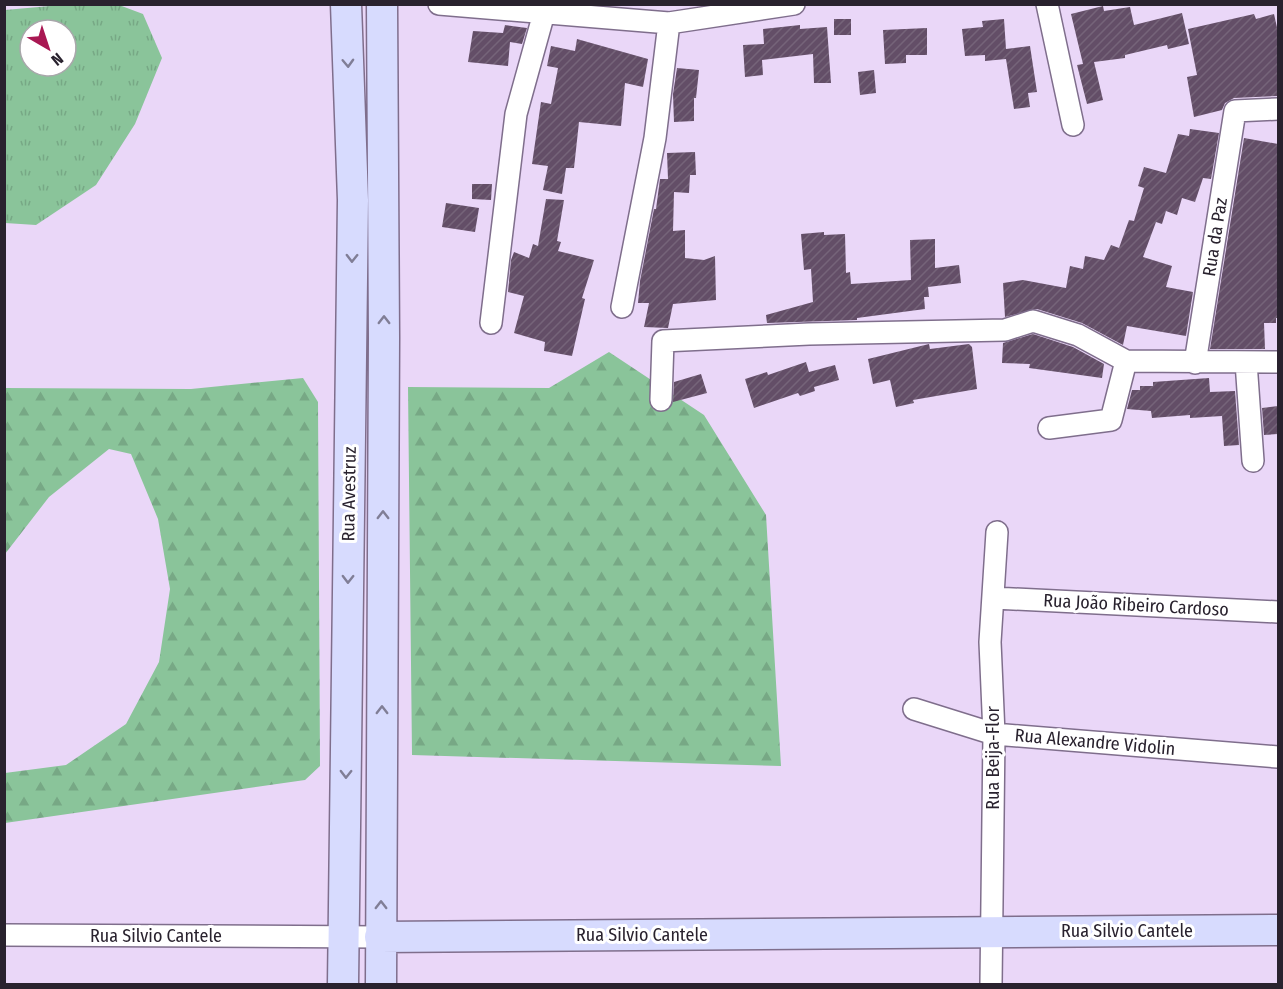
<svg xmlns="http://www.w3.org/2000/svg" width="1283" height="989" viewBox="0 0 1283 989" font-family="'Fira Sans Condensed',sans-serif">
<style>
.grass{fill:url(#grass-tufts);fill-rule:evenodd}
.forest{fill:url(#forest-firs)}
.building{fill:url(#building-hatch)}
.lines{fill:none;stroke-linecap:round;stroke-linejoin:round}
.street-casing{stroke:#7f6e8c;stroke-width:24}
.secondary-casing{stroke:#7f6e8c;stroke-width:33}
.street{stroke:#fff;stroke-width:21}
.secondary{stroke:#d7dbfe;stroke-width:30}
.oneway{stroke:#807e96}
.labels{text-anchor:middle;dominant-baseline:central;stroke-width:6;stroke-linejoin:round;paint-order:stroke}
.street-label{font-size:18px;fill:#29222e;stroke:#fff}
</style>
<defs>
<pattern id="grass-tufts" width="24" height="20" patternUnits="userSpaceOnUse" patternTransform="scale(1.5)"><rect width="24" height="20" fill="#8ac49a"/><path d="M3 7l-1-3M5 7V3M7 7l1-3M15 17l-1-3M17 17v-4M19 17l1-3" fill="none" stroke="#77a885"/></pattern>
<pattern id="forest-firs" width="22" height="20" patternUnits="userSpaceOnUse" patternTransform="scale(1.5)"><rect width="22" height="20" fill="#8ac49a"/><path d="M5 1l3.5 6h-7zM16 11l3.5 6h-7z" fill="#77a885"/></pattern>
<pattern id="building-hatch" width="6" height="6" patternUnits="userSpaceOnUse" patternTransform="scale(1.5)"><rect width="6" height="6" fill="#634e67"/><path d="M-1 1l2-2M0 6l6-6M5 7l2-2" fill="none" stroke="#756479"/></pattern>
</defs>
<rect width="100%" height="100%" fill="#ead7f8"/>
<path class="grass" d="M 61,5 L 119,5 L 143,14 L 162,58 L 135,124 L 96,185 L 36,225 L 5,223 L 5,10 ZM 30,30 L 66,30 L 66,66 L 30,66 Z"/>
<path class="forest" d="M 609,352 L 704,415 L 766,515 L 781,766 L 412,755 L 408,387 L 549,388 Z
M 303,378 L 318,402 L 320,766 L 305,780 L 5,823 L 5,773 L 66,765 L 126,724 L 159,662 L 170,589 L 158,519 L 131,454 L 109,449 L 49,497 L 5,554 L 5,388 L 191,389 Z"/>
<path class="building" d="M 1103,6 L 1104,11 L 1130,7 L 1134,25 L 1182,13 L 1189,44 L 1168,49 L 1167,45 L 1125,55 L 1125,58 L 1094,62 L 1103,100 L 1087,104 L 1077,65 L 1083,64 L 1071,14 Z
M 1254,14 L 1256,19 L 1274,14 L 1278,32 L 1278,96 L 1234,98 L 1225,103 L 1222,110 L 1194,117 L 1187,77 L 1197,75 L 1188,29 Z
M 834,19 L 851,19 L 851,35 L 834,35 Z
M 1004,19 L 1006,49 L 1030,46 L 1037,92 L 1028,93 L 1030,107 L 1014,109 L 1006,59 L 985,61 L 985,55 L 965,56 L 962,29 L 983,27 L 982,21 Z
M 505,25 L 527,28 L 522,44 L 510,42 L 508,66 L 468,62 L 473,31 L 503,33 Z
M 800,25 L 800,29 L 827,27 L 831,83 L 814,83 L 813,54 L 762,60 L 763,75 L 745,77 L 743,45 L 764,44 L 763,29 Z
M 927,28 L 927,55 L 906,55 L 906,63 L 885,64 L 883,30 Z
M 577,39 L 648,59 L 643,87 L 625,83 L 621,126 L 579,122 L 574,168 L 566,168 L 562,194 L 543,190 L 548,166 L 532,164 L 541,102 L 551,104 L 558,68 L 547,66 L 551,46 L 575,51 Z
M 677,68 L 699,70 L 696,98 L 694,98 L 694,121 L 674,122 L 673,94 Z
M 874,70 L 876,93 L 860,95 L 858,72 Z
M 1190,129 L 1219,133 L 1211,179 L 1203,178 L 1195,202 L 1182,198 L 1177,215 L 1166,211 L 1162,224 L 1156,222 L 1143,257 L 1172,266 L 1166,287 L 1193,292 L 1186,336 L 1127,326 L 1123,345 L 1082,323 L 1037,309 L 1005,317 L 1003,283 L 1023,280 L 1066,288 L 1070,266 L 1083,269 L 1085,256 L 1104,260 L 1111,245 L 1119,248 L 1129,220 L 1134,221 L 1144,188 L 1138,186 L 1144,167 L 1166,173 L 1178,134 L 1189,136 Z
M 1244,138 L 1278,144 L 1278,318 L 1276,318 L 1276,323 L 1264,323 L 1265,349 L 1210,349 Z
M 695,152 L 696,175 L 690,175 L 689,193 L 674,192 L 673,231 L 685,230 L 685,258 L 704,260 L 715,256 L 716,300 L 673,304 L 668,328 L 644,327 L 649,303 L 638,303 L 640,281 L 654,209 L 656,209 L 660,179 L 668,179 L 667,153 Z
M 472,184 L 492,184 L 491,200 L 472,199 Z
M 546,199 L 564,200 L 557,241 L 561,242 L 558,251 L 594,260 L 582,298 L 585,299 L 572,356 L 544,351 L 545,342 L 514,333 L 524,296 L 508,292 L 511,260 L 514,252 L 529,258 L 533,244 L 538,246 Z
M 446,203 L 479,208 L 475,232 L 442,227 Z
M 824,232 L 824,235 L 845,234 L 846,273 L 850,272 L 851,284 L 911,280 L 910,240 L 935,239 L 935,268 L 959,265 L 961,283 L 928,287 L 929,297 L 924,297 L 925,309 L 857,318 L 857,320 L 767,323 L 766,315 L 813,302 L 811,269 L 804,270 L 801,234 Z
M 1033,334 L 1073,347 L 1104,364 L 1102,378 L 1029,368 L 1030,364 L 1002,363 L 1003,343 Z
M 929,344 L 930,349 L 969,344 L 972,347 L 977,389 L 913,400 L 914,403 L 896,407 L 890,380 L 873,384 L 868,359 Z
M 806,362 L 809,372 L 835,365 L 839,380 L 814,387 L 815,391 L 800,396 L 798,393 L 754,408 L 745,379 L 767,372 L 768,375 Z
M 701,374 L 707,393 L 673,402 L 674,382 Z
M 1209,378 L 1210,392 L 1235,391 L 1239,445 L 1224,446 L 1222,416 L 1190,418 L 1190,415 L 1152,418 L 1151,411 L 1127,409 L 1132,390 L 1140,390 L 1140,386 L 1153,386 L 1153,382 Z
M 1278,406 L 1278,434 L 1264,435 L 1262,408 Z"/>
<g class="lines">
<g class="street-casing">
<path id="street" d="M 439,4 L 669,23 L 794,4
M 1047,4 L 1073,125
M 622,307 L 655,138 L 669,23
M 491,323 L 516,114 L 544,13
M 1246,362 L 1253,461
M 1195,363 L 1235,111 L 1278,109
M 661,400 L 663,341 L 809,334 L 1005,330 L 1033,321 L 1078,335 L 1126,361 L 1278,362
M 1049,428 L 1111,420 L 1126,361
M 994,598 L 1278,612
M 914,709 L 994,734 L 1278,757
M 4,935 L 380,937
M 991,984 L 994,734 L 990,642 L 997,532"/>
</g>
<g class="secondary-casing">
<path id="secondary" d="M 380,937 L 1278,930
M 343,984 L 353,200 L 346,4
M 381,984 L 384,338 L 382,4"/>
</g>
<use href="#street" class="street"/>
<use href="#secondary" class="secondary"/>
</g>
<defs><path id="oneway-chevron" d="M-2-3.5L2.5 0L-2 3.5" fill="none" stroke-width="1.6" stroke-linecap="round" stroke-linejoin="round" transform="scale(1.5)"/></defs>
<g class="oneway">
<use href="#oneway-chevron" transform="translate(348 63) rotate(88)"/>
<use href="#oneway-chevron" transform="translate(352 258) rotate(91)"/>
<use href="#oneway-chevron" transform="translate(384 320) rotate(-90)"/>
<use href="#oneway-chevron" transform="translate(383 515) rotate(-90)"/>
<use href="#oneway-chevron" transform="translate(348 579) rotate(91)"/>
<use href="#oneway-chevron" transform="translate(382 710) rotate(-90)"/>
<use href="#oneway-chevron" transform="translate(346 774) rotate(91)"/>
<use href="#oneway-chevron" transform="translate(381 905) rotate(-90)"/>
</g>
<g class="labels">
<g class="street-label">
<text transform="translate(1215 237) rotate(-81)">Rua da Paz</text>
<text transform="translate(349 494) rotate(-89)">Rua Avestruz</text>
<text transform="translate(1136 605) rotate(3)">Rua João Ribeiro Cardoso</text>
<text transform="translate(1095 742) rotate(5)">Rua Alexandre Vidolin</text>
<text transform="translate(993 758) rotate(-90)">Rua Beija-Flor</text>
<text x="1127" y="931">Rua Silvio Cantele</text>
<text x="642" y="935">Rua Silvio Cantele</text>
<text x="156" y="936">Rua Silvio Cantele</text>
</g>
</g>
<rect width="1283" height="989" fill="none" stroke="#29222e" stroke-width="12"/>
<g transform="translate(48 48) rotate(141)"><circle r="28" fill="#ffffff" stroke="#a9a7ab" stroke-width="1.5"/>
<path d="M0-4.5L10 22L0 15L-10 22Z" fill="#a91853"/>
<text y="-9" font-size="16" font-weight="bold" text-anchor="middle" fill="#29222e">N</text>
</g>
</svg>
